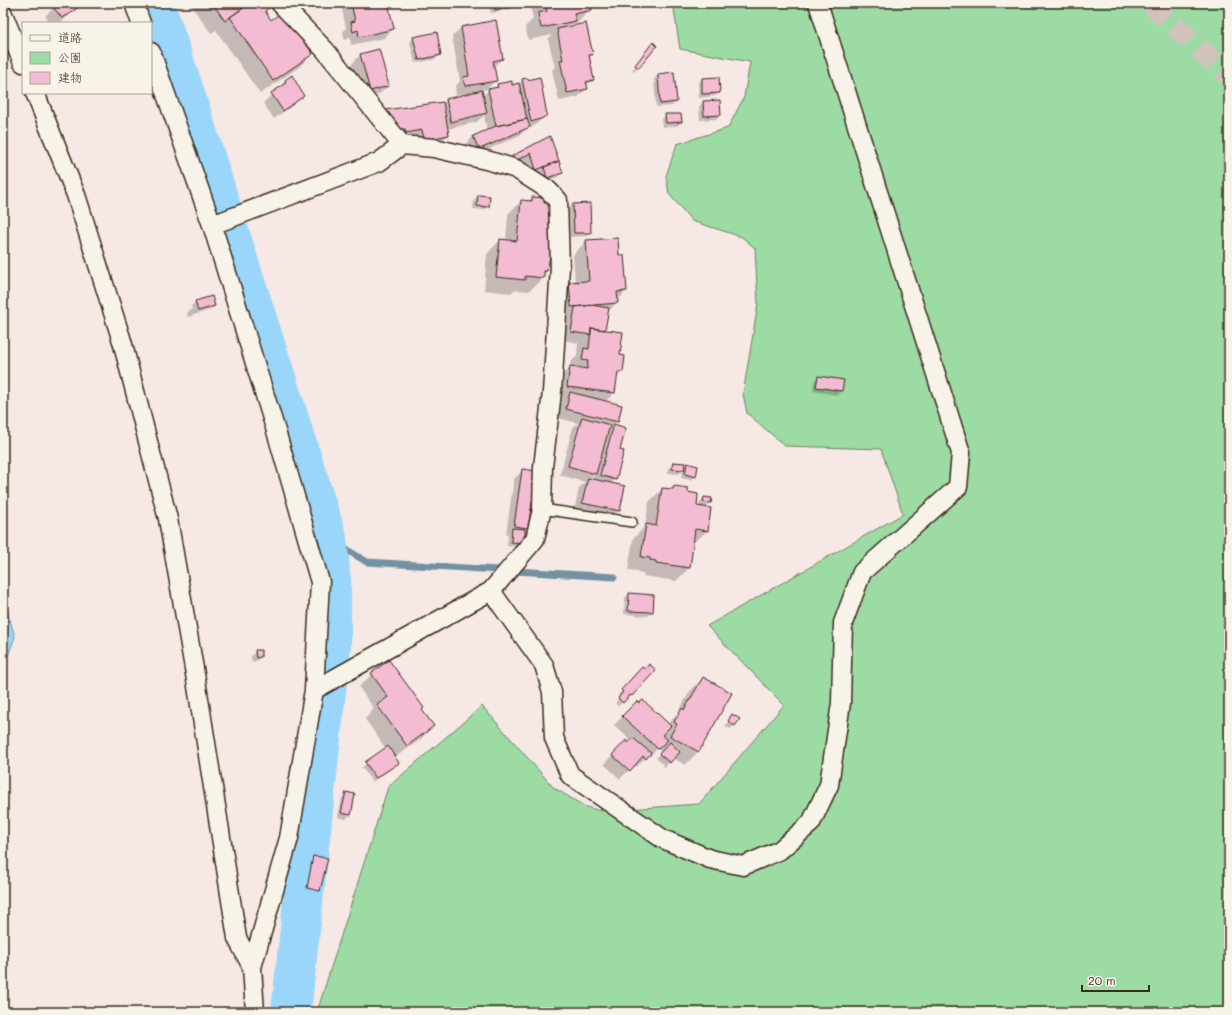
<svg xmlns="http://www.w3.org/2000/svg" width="1232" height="1015" viewBox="0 0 1232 1015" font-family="Mali,'Klee One',sans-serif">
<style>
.green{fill:#9ddba4;stroke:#6c8261}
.water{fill:#99d6fa;stroke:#7391a2}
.shadow{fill:#0003;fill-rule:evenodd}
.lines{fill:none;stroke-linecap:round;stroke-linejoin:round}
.stream{stroke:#7391a2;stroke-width:7}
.river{stroke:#99d6fa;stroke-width:40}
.building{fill:#f4bcd3;stroke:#3b2a1e}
.secondary-tunnel{stroke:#d1c2bc;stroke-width:22;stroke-dasharray:22 11;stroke-linecap:butt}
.service-casing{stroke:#3b2a1e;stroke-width:12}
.minor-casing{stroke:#3b2a1e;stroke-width:21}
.service{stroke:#f7f3e8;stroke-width:9}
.minor{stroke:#f7f3e8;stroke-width:18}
</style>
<rect width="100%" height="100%" fill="#f6e8e4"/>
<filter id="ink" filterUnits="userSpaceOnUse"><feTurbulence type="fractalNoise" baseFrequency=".025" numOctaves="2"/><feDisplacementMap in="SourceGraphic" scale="8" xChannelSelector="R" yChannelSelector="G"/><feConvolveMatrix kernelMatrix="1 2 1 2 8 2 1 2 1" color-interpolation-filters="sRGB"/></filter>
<g filter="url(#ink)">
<path class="green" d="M 673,3 L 802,3 L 805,6 L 821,12 L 830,3 L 1229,3 L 1229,1012 L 317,1012 L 388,787 L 482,706 L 554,788 L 584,806 L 600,811 L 699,804 L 784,705 L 707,626 L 903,514 L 881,449 L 785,446 L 747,413 L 743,394 L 758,304 L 755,248 L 742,237 L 692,221 L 669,194 L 666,176 L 677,144 L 728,128 L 744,97 L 750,62 L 680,49 Z"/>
<path class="water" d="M 3,597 L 15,637 L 3,669 Z"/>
<path class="shadow" d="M 59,3 L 83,3 L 60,23 L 50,23 L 45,16 Z
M 189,3 L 250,3 L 249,4 L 250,5 L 253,3 L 265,3 L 264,12 L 271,21 L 312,54 L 299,67 L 260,94 L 216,30 L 211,33 Z
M 332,3 L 387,3 L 393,29 L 384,38 L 351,45 L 350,38 L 344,40 L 343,31 L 346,28 L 341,4 L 334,7 Z
M 492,3 L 516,3 L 516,5 L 512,9 L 491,13 L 490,6 Z
M 519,3 L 589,3 L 590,10 L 577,23 L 570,25 L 567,28 L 592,54 L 588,58 L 593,80 L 586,86 L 587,88 L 578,97 L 559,101 L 552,70 L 555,67 L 548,39 L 552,35 L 528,40 L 525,27 L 533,19 L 530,4 L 520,6 Z
M 495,22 L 502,59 L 493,67 L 495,81 L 487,89 L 481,90 L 482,96 L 489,90 L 495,88 L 498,85 L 512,86 L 519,84 L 523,80 L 546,115 L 533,127 L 526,129 L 520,135 L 472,157 L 469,156 L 464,145 L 473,137 L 487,131 L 484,115 L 477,122 L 447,129 L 448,135 L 439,144 L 397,142 L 377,120 L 442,104 L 446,100 L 472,94 L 472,92 L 456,95 L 455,87 L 460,81 L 452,36 L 461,28 Z
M 414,38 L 440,55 L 436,59 L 415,63 L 410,42 Z
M 649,48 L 638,67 L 634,71 L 632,70 Z
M 360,55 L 388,86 L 379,94 L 361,99 L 352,64 Z
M 658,75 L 676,102 L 672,106 L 656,107 L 654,79 Z
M 702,79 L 719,92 L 715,96 L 699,98 L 698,83 Z
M 285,81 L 303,96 L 294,104 L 274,119 L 263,103 L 277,90 Z
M 704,102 L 720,115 L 716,119 L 700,120 L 699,106 Z
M 666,115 L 681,122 L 677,126 L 662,127 L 661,120 Z
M 550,138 L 562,172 L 558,177 L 543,181 L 540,173 L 528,178 L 522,161 L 506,169 L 503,165 L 512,156 Z
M 478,196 L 488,206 L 484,210 L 473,209 L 474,200 Z
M 532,198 L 547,271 L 543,275 L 543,278 L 529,291 L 514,290 L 511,293 L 484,290 L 487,254 L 500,240 L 506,241 L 508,214 L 521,201 L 529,201 Z
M 573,204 L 590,232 L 586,236 L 570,237 L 569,209 Z
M 617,239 L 618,257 L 626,291 L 608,312 L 604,331 L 619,356 L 622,372 L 616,378 L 614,393 L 605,402 L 617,421 L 613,425 L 625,428 L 618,451 L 615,479 L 611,484 L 619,510 L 610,519 L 574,512 L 579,488 L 585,482 L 560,475 L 573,427 L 578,423 L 558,418 L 562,401 L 555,400 L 557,381 L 570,368 L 571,362 L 577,356 L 578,343 L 563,340 L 566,319 L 558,320 L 557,296 L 570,283 L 575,283 L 573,255 L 586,241 ZM 594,474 L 593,480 L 589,479 Z
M 196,302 L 214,306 L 210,310 L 188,317 L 187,313 L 192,309 L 191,306 Z
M 818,377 L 841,391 L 837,395 L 813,391 L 814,381 Z
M 673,463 L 683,468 L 687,465 L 695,476 L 691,480 L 681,478 L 683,470 L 679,474 L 668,473 L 669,468 Z
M 523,470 L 527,527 L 524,531 L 519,547 L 507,546 L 508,534 L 506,534 L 514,479 Z
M 674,487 L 687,493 L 696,506 L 699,507 L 700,502 L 704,498 L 710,503 L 705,508 L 707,531 L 692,544 L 689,568 L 676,581 L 643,576 L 644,574 L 637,573 L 638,571 L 628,570 L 633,539 L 645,526 L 649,502 L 662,489 L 671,490 Z
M 629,594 L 652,612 L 648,616 L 624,614 L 625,598 Z
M 256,651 L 260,657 L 256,661 L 252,662 L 251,656 Z
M 642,668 L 645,670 L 655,671 L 627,700 L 626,699 L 618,706 L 615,703 L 620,697 L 618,695 Z
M 372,674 L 421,710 L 433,726 L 420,740 L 394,758 L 398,763 L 394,767 L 372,782 L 362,767 L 386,749 L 365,719 L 374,709 L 359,687 Z
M 703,678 L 731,693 L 698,752 L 685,765 L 673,758 L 665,767 L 656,758 L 662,752 L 657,749 L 649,757 L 647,756 L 636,767 L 634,765 L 620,779 L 604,764 L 617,750 L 628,744 L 631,741 L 614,725 L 637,702 L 667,725 L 677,714 L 690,691 Z
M 732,716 L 735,725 L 730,729 L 725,726 Z
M 346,793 L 350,814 L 346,819 L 338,817 L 342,798 Z
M 314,857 L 327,859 L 319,891 L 315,895 L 304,892 L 310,862 Z"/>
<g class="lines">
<path class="stream" d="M 327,538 L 367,562 L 614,577"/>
<path class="river" d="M 154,3 L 181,82 L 327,538 L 331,582 L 331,645 L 291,1012"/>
</g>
<path class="building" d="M 57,3 L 83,3 L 67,16 L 66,15 L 62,18 L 53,7 Z
M 212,3 L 249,3 L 225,21 Z
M 251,3 L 266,3 L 269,8 L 265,11 L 271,20 L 281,13 L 292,23 L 313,54 L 273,81 L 230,17 Z
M 351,3 L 388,3 L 394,29 L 359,37 L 358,30 L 353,32 L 351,22 L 355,21 Z
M 494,3 L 517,3 L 517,5 L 495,10 Z
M 545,3 L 590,3 L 592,10 L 574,14 L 576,21 L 541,28 L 538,13 L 547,11 Z
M 496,20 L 503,59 L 493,61 L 497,81 L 465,86 L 463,77 L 469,76 L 461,27 Z
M 586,23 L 593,55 L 589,55 L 594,80 L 586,82 L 588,89 L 567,93 L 560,60 L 563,60 L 557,29 Z
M 437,32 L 441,55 L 419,60 L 413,37 Z
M 653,42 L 657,46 L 639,68 L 635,65 Z
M 379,49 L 389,86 L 370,91 L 360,54 Z
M 674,72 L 677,102 L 660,104 L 658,74 Z
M 292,75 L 304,96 L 283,111 L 271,93 L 286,83 L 285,80 Z
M 540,77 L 547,115 L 543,118 L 531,122 L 522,79 L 528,78 L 528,80 Z
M 719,77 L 720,93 L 702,94 L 702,78 Z
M 512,81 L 512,85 L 519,83 L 527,119 L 496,126 L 488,89 L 498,87 L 497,84 Z
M 482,90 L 487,113 L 451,122 L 446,99 Z
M 720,100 L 721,115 L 704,116 L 703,101 Z
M 443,102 L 449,135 L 424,140 L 422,130 L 406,133 L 405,129 L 399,129 L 385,110 Z
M 665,114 L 681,114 L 682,122 L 666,123 Z
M 527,119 L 530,127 L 480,149 L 480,147 L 478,148 L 473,136 L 496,126 Z
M 550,136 L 559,161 L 536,170 L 531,153 L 515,161 L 512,156 Z
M 559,161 L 563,173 L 547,178 L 544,167 Z
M 478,195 L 490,196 L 489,207 L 477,206 Z
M 532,197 L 545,198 L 544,203 L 552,203 L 553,241 L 547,271 L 544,271 L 544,278 L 525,276 L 525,280 L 496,277 L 500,239 L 517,241 L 521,200 L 532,201 Z
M 590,203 L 591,233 L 574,233 L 573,204 Z
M 618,238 L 619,255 L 624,255 L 627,291 L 617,292 L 618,303 L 571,307 L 569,282 L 589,281 L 586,240 Z
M 212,296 L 215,306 L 198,311 L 195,301 Z
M 592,305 L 609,308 L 605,330 L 591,328 L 591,335 L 571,332 L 575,307 Z
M 591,328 L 623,332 L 620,355 L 625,356 L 623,372 L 618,372 L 615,393 L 567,387 L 570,366 L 587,369 L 588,361 L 582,360 L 584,348 L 589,349 Z
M 818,376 L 844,380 L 842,391 L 816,387 Z
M 570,392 L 622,405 L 618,422 L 566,409 Z
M 582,417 L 610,425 L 596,474 L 568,466 Z
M 614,424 L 626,428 L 620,450 L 624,451 L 616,480 L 600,475 Z
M 673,462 L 685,463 L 684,470 L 672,469 Z
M 687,463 L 698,466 L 696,477 L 685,474 Z
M 522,469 L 537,471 L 528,528 L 514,526 Z
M 588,478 L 625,486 L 620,511 L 582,503 Z
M 674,486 L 688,488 L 688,492 L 698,494 L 697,506 L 711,508 L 708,531 L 695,529 L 690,568 L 656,563 L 656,561 L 650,560 L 650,558 L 641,557 L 646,524 L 656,526 L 662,488 L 673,489 Z
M 704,497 L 712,498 L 711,503 L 703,502 Z
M 512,528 L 525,529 L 525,543 L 511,542 Z
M 629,593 L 654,595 L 653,612 L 628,611 Z
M 255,650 L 261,650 L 261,657 L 256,658 Z
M 389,660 L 424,708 L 422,710 L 434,726 L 407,746 L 377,705 L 388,697 L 371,673 Z
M 649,664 L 656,670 L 632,696 L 630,695 L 623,703 L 618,698 L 623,692 L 621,690 L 642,667 L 645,669 Z
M 703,677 L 732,693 L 699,752 L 670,736 L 677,724 L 674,722 L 682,708 L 684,710 Z
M 643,700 L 671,726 L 662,735 L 668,740 L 658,749 L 622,716 L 637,701 L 639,703 Z
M 732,714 L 740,719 L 735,726 L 728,721 Z
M 633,738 L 651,753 L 646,759 L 643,756 L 630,771 L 612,755 L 626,740 L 628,743 Z
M 670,742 L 680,752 L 670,763 L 659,754 Z
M 388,746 L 399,763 L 376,778 L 365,762 Z
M 346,792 L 355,794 L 351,815 L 341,813 Z
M 313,856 L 328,858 L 320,891 L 307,888 Z"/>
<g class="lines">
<path class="secondary-tunnel" d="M 1150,3 L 1229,76"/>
<g class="service-casing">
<path id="service" d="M 542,509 L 632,522"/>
</g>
<g class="minor-casing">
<path id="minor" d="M 134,3 L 141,23
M 280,3 L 325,50 L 402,145 L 434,148 L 490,161 L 516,169 L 547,189 L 558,200 L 560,267 L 552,392 L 543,467 L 542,509 L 535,539 L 491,591 L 314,690
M 3,14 L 23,63
M 151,52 L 212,225 L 276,431 L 320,582 L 314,690 L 289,838 L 252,967
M 35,93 L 76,195 L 122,341 L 168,519 L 196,680 L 237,938 L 252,967 L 255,1012
M 212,225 L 379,162 L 402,145
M 491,591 L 544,665 L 552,692 L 554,738 L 570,775 L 663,839 L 710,859 L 743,866 L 780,850 L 811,823 L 829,785 L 841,703 L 843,623 L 862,572 L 958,487 L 961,453 L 818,3"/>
</g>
<use href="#service" class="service"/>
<use href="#minor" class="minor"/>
</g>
</g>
<rect width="1232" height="1015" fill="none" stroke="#f7f3e8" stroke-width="16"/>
<rect x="8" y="8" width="1216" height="999" fill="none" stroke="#3b2a1e" stroke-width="1.5" filter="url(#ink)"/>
<rect x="22" y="22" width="130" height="72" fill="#f7f3e8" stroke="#aca397"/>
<rect x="30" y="35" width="20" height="6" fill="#f7f3e8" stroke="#aca397"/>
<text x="58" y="42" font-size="12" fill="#3b2a1e">道路</text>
<rect x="30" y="52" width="20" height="12" fill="#9ddba4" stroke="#aca397"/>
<text x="58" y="62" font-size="12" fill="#3b2a1e">公園</text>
<rect x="30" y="72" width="20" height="12" fill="#f4bcd3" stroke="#aca397"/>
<text x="58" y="82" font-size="12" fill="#3b2a1e">建物</text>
<path d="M1082 985v6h67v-6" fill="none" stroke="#3b2a1e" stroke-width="2"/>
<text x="1088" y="985" font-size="12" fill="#3b2a1e" stroke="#f7f3e8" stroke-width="3" paint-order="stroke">20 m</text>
</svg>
